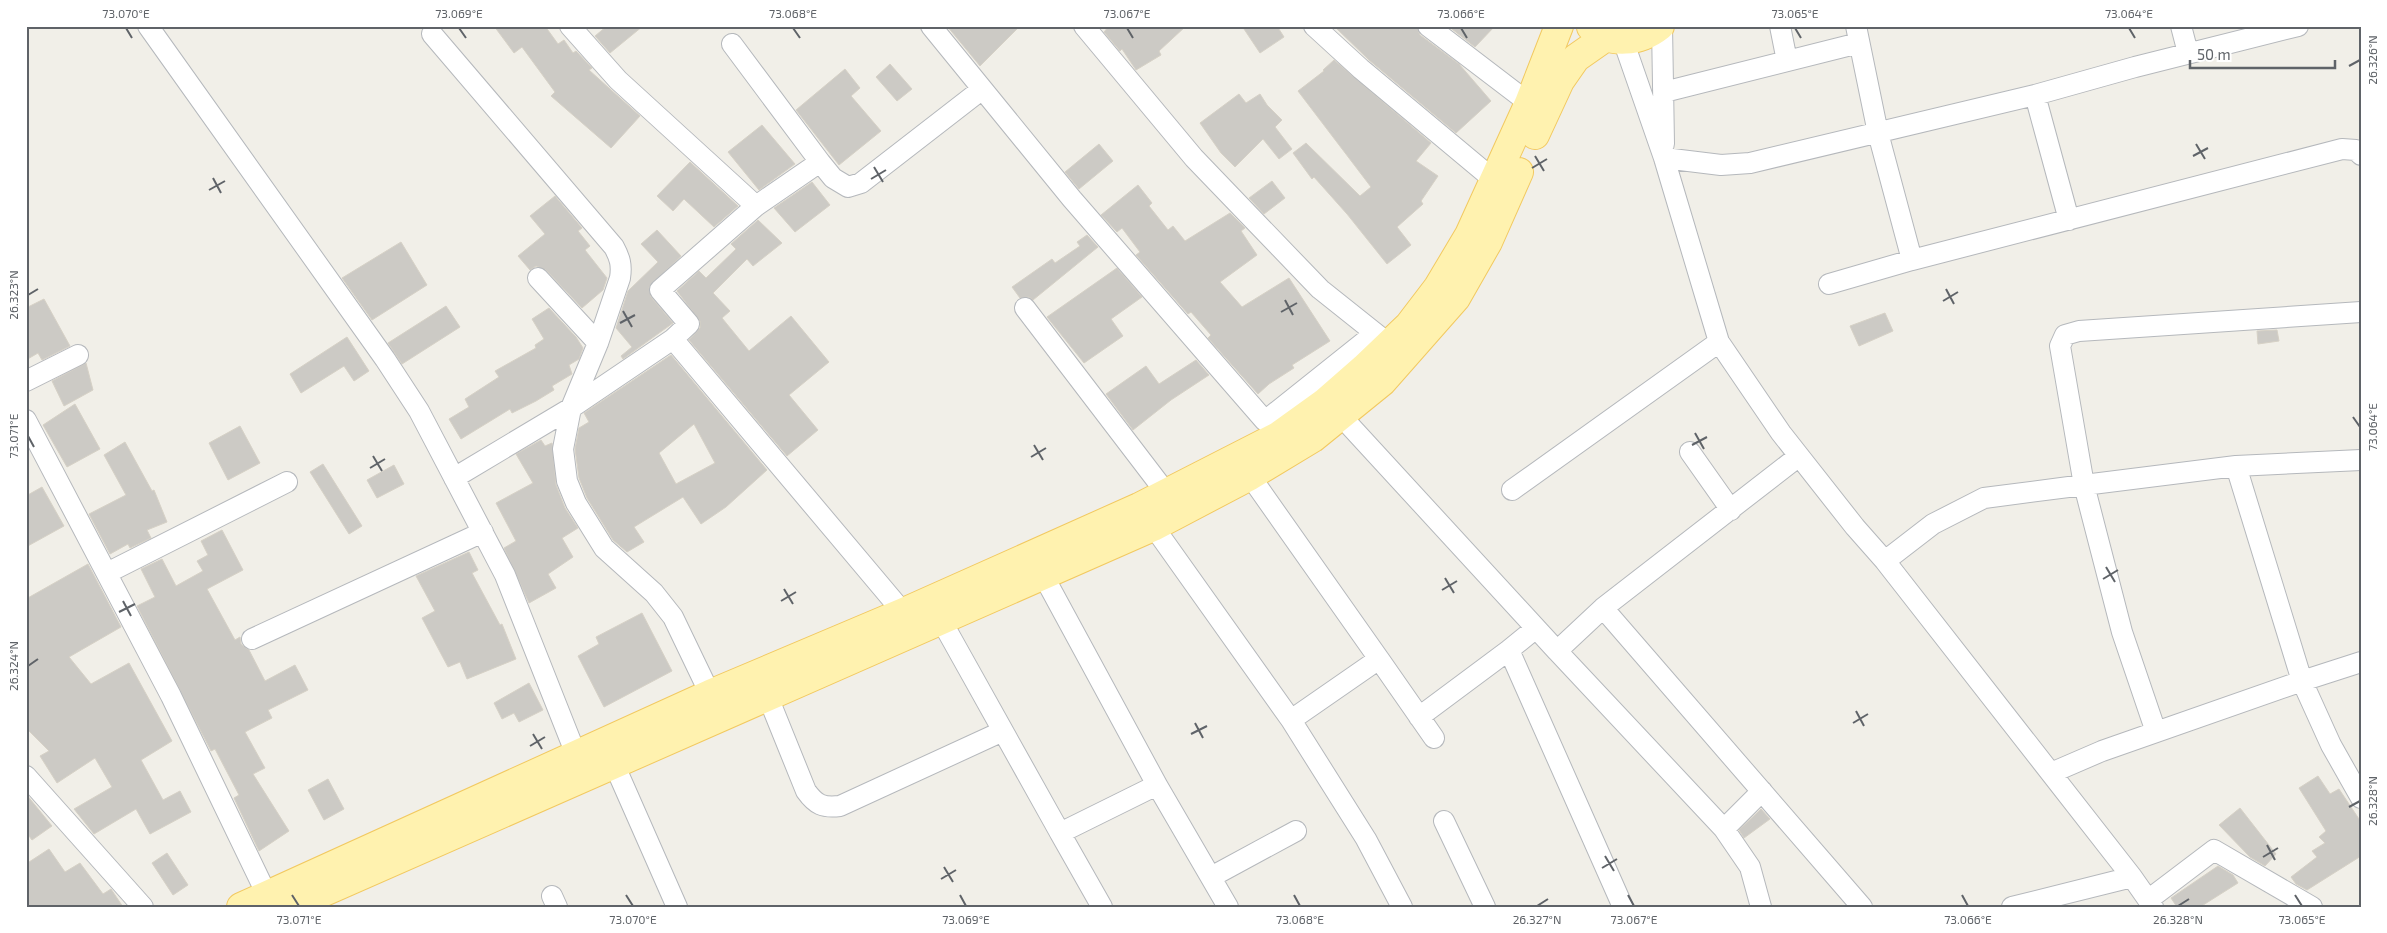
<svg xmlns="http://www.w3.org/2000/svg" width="2387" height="933" viewBox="0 0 2387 933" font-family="'Exo 2',sans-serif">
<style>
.building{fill:#cccac5;stroke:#d6d1c6;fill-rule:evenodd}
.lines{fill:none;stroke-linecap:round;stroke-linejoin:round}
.street-casing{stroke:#b5b8bc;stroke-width:22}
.primary-casing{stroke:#f2c960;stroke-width:30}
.street{stroke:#fff;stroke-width:20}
.primary{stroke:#fff2af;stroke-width:28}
.ticks{fill:none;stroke:#5f6368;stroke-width:2}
.neatline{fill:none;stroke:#5f6368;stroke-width:2}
.ticks-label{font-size:12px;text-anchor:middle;fill:#5f6368}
</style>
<rect width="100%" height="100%" fill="#f1efe8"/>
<path class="building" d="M 494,26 L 545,26 L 558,44 L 564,40 L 573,53 L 576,51 L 592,68 L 589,70 L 640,116 L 611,148 L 551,96 L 555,92 L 522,47 L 514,53 Z
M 607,26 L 643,26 L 610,53 L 595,36 Z
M 947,26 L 1020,26 L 980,66 Z
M 1109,26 L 1186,26 L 1159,51 L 1161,55 L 1136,70 L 1122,49 L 1120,51 L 1104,32 Z
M 1242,26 L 1277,26 L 1284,37 L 1260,53 Z
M 1334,26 L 1416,26 L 1420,35 L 1459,64 L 1491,101 L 1456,133 L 1369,60 Z
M 1448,26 L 1495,26 L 1475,47 Z
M 1334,60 L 1431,143 L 1416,161 L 1438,176 L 1421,201 L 1423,204 L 1397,227 L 1411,245 L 1387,264 L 1347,214 L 1314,177 L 1312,179 L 1293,153 L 1306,143 L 1360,196 L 1371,187 L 1298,91 L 1324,71 L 1323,70 Z
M 890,64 L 912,89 L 897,101 L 876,77 Z
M 845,69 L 860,88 L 851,96 L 881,131 L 839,165 L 796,110 Z
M 1239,94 L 1246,103 L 1260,94 L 1267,105 L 1282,120 L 1275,127 L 1292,149 L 1279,159 L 1263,139 L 1235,167 L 1221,153 L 1200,123 Z
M 762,125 L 795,164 L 759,190 L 728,152 Z
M 1099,144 L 1113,161 L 1079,189 L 1065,172 Z
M 690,162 L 738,206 L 714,227 L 684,199 L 673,211 L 657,196 Z
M 1272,181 L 1285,198 L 1264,214 L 1249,198 Z
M 812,182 L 830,205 L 795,232 L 774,208 Z
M 1138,185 L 1152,203 L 1149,206 L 1168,230 L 1173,226 L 1185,241 L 1230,213 L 1245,228 L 1241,231 L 1257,255 L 1220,282 L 1242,307 L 1289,278 L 1330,341 L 1292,365 L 1294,368 L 1269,384 L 1258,394 L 1208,338 L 1211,335 L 1191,312 L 1188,314 L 1136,255 L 1140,252 L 1122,228 L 1117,232 L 1101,215 Z
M 555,196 L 582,228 L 578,231 L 590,246 L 585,250 L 607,278 L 603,290 L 582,308 L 546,270 L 536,266 L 530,270 L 518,256 L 545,234 L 530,216 Z
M 758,220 L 782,243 L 753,266 L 747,259 L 713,293 L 730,311 L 722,318 L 749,351 L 791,316 L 829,362 L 789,395 L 818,430 L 787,456 L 689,340 L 700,328 L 700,321 L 677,291 L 699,271 L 706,278 L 736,249 L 731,244 Z
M 657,230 L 681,256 L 649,287 L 651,297 L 673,323 L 623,359 L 621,356 L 632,347 L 616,328 L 628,291 L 658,262 L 641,244 Z
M 1087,235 L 1098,247 L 1033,300 L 1029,297 L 1020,298 L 1012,287 L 1052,259 L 1055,263 L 1080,246 L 1077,242 Z
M 401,242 L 427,285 L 372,320 L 342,278 Z
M 1117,268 L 1142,297 L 1111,319 L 1123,336 L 1084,363 L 1047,317 Z
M 44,299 L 70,346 L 42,360 L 38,353 L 26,360 L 26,308 Z
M 446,306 L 460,327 L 402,364 L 388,343 Z
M 549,308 L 576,337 L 583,348 L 579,359 L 569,365 L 572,374 L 552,386 L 554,390 L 536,401 L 512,413 L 510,409 L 461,439 L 449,419 L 469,407 L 465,399 L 499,377 L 495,371 L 536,348 L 535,345 L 544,339 L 532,319 Z
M 1885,313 L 1893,331 L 1859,346 L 1850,326 Z
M 2277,330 L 2279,341 L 2258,344 L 2257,331 Z
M 347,337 L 369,371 L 354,381 L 344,366 L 301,393 L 290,374 Z
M 671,355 L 767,470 L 726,507 L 701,524 L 683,497 L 634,527 L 644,542 L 627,552 L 613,540 L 587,498 L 579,478 L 575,449 L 579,428 L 589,422 L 584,413 ZM 694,424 L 715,463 L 676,484 L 659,453 Z
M 1196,360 L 1209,375 L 1171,400 L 1133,430 L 1106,394 L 1146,366 L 1159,384 Z
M 86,363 L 93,390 L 64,406 L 52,381 Z
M 75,404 L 100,449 L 67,467 L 43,425 Z
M 240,426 L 260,463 L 228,480 L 209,443 Z
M 541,440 L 545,446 L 552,443 L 556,485 L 565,508 L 578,528 L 562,538 L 573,557 L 548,574 L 556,588 L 529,603 L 504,548 L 516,541 L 496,503 L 533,483 L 516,454 Z
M 125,442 L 152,491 L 154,490 L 167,522 L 147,530 L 151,538 L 130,548 L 128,544 L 110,554 L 89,514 L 126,495 L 104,455 Z
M 323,464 L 362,526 L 349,534 L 310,472 Z
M 394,465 L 404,484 L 377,498 L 367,480 Z
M 42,487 L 64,526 L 26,547 L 26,496 Z
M 222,530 L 243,570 L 207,589 L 235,640 L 240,637 L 241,644 L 249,650 L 265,681 L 295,665 L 308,690 L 268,710 L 272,718 L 245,732 L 265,768 L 253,774 L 289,831 L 259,851 L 234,798 L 239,795 L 215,749 L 211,751 L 137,606 L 155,597 L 141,569 L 162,559 L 176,586 L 203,571 L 197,561 L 208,555 L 201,541 Z
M 469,552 L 478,570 L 472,573 L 500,625 L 502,624 L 516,659 L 467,679 L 460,662 L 448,667 L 422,618 L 435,611 L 416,576 Z
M 88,564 L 121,627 L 69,657 L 91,684 L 129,663 L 172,741 L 141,760 L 163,800 L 180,791 L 191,812 L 150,834 L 136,809 L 94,834 L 74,809 L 112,787 L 95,758 L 57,783 L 40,756 L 49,751 L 26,728 L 26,599 Z
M 642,613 L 672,671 L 604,707 L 578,656 L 599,644 L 596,637 Z
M 529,683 L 543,710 L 519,722 L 514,713 L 502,719 L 494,703 Z
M 2318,776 L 2330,794 L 2339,789 L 2361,822 L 2361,856 L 2307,890 L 2296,884 L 2291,877 L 2317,857 L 2312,851 L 2325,843 L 2319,837 L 2326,831 L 2299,788 Z
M 328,779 L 344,809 L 324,820 L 308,790 Z
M 26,794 L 52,826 L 32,840 L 26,832 Z
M 2240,808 L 2276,854 L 2265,866 L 2250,857 L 2219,825 Z
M 1761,809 L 1770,819 L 1744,838 L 1739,830 Z
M 49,849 L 65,872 L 80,863 L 103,894 L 111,889 L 123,907 L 26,907 L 26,864 Z
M 167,853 L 188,885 L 173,895 L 152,863 Z
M 2218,866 L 2233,875 L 2238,883 L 2200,907 L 2177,907 L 2171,898 Z"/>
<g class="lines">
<g class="street-casing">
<path id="street" d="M 148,26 L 385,359 L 419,411 L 505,575 L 581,767
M 570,26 L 618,80 L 756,206
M 931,26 L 1072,199 L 1265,421 L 1374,334
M 1084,26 L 1194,158 L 1320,289 L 1384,340
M 1314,26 L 1361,69 L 1494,180
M 1428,26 L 1529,103
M 1662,26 L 1664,144
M 1780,26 L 1787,61
M 1856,26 L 1878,133 L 1912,260
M 2181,26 L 2188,53
M 432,34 L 614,247 C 620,258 622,265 620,278 L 598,343 L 571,408 L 563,449 L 567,481 L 576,503 L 604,548 L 654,593 L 673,617 L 710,694
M 1623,40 L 1664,158 L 1719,342 L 1781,433 L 1855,527 L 1885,561 L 2132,877
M 732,44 L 820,162
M 1664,92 L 1859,43
M 2035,95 L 2069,220
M 1664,158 L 1721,165 L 1750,163 L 2035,95 L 2135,67 L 2298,26
M 538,278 L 598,343
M 1829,284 L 1912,260 L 2342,149 L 2356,150 L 2361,155
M 1025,308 L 1167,494
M 26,381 L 78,355
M 1341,416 L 1557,651
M 26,420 L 171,696 L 267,895
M 1690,452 L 1731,510
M 1250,476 L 1379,659
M 454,478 L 571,408 L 673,339
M 1512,490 L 1719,342
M 1146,516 L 1291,720
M 1885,561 L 1933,524 L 1984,498 L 2084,485 L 2060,346 L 2065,335 L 2079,331 L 2361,312
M 107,573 L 287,482
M 1043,575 L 1157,785 L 1228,907
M 1603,608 L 1862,907
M 941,620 L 1060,833
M 912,623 L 673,339 L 689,324 L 660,290 L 756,206 L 820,162 L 833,178 L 848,187 L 861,183 L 981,90
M 1536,628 L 1509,650 L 1623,907
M 252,639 L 483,532
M 2361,662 L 2302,681 L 2331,745 L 2361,798
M 768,697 L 806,791 C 816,805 823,808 840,806 L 1003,731
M 1419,717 L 1509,650
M 2156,732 L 2122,632 L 2084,485 L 2236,466
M 614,764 L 677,907
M 2051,773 L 2102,751 L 2302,681 L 2236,466 L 2361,460
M 26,776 L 143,907
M 1444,821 L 1485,907
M 1724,829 L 1762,791
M 1211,877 L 1296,831
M 552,896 L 557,907
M 2148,900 L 2214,850 L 2312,907
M 1102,907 L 1060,833 L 1157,785
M 1402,907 L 1366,839 L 1291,720 L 1379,659 L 1434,738
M 1761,907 L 1750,867 L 1724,829 L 1557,651 L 1603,608 L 1799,456
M 2012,907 L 2132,877 L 2153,907"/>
</g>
<g class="primary-casing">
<path id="primary" d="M 1591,27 C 1610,46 1640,42 1660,26
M 1535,135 L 1560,81 L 1576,58 L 1606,37
M 241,907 L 710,694 L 904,612 L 1139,507 L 1278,436 L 1324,403 L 1364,368 L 1409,325 L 1438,287 L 1469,235 L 1529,103 L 1559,26
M 290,907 L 1153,527 L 1250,476 L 1313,438 L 1382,382 L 1456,298 L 1488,242 L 1519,172"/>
</g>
<use href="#street" class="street"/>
<use href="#primary" class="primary"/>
</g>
<path class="ticks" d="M 126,28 L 132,38M 459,28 L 466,38M 793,28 L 800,38M 1127,28 L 1133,38M 1461,28 L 1467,38M 1795,28 L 1801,38M 2129,28 L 2135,38M 2349,66 L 2360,60M 2196,144 L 2205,159M 1535,156 L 1544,171M 2193,156 L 2208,148M 874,167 L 883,182M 1532,168 L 1547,159M 213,178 L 221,193M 871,179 L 886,170M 209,190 L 225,181M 1946,289 L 1954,304M 28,295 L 38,289M 1285,300 L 1293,315M 1943,301 L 1958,292M 623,311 L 632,327M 1281,312 L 1297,303M 620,323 L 635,315M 2353,417 L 2360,427M 1695,433 L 1704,449M 28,436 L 34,447M 1034,445 L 1043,460M 1692,445 L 1707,437M 373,456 L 382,471M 1031,457 L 1046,448M 370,468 L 385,459M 2106,567 L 2115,582M 1445,578 L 1454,593M 2103,579 L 2118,570M 784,589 L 793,604M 1442,590 L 1457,581M 123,601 L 131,616M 781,601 L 796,592M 119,612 L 135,604M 28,666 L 38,659M 1856,711 L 1864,726M 1195,723 L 1203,738M 1853,723 L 1868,714M 533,734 L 542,749M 1191,734 L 1207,726M 530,746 L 545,737M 2349,807 L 2360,801M 2267,845 L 2275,860M 1605,856 L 1614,871M 2263,857 L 2278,848M 944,867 L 953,882M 1602,868 L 1617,859M 941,879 L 956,870M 292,895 L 299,906M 626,895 L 633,906M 960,895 L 966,906M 1294,895 L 1300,906M 1628,895 L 1634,906M 1962,895 L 1968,906M 2295,895 L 2302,906M 1537,906 L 1548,899M 2178,906 L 2189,899"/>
<rect width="2387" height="933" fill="none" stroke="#ffffff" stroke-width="55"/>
<path d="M2190 60v8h145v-8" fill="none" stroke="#5f6368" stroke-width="2.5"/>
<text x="2197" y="60" font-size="15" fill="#5f6368" stroke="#ffffff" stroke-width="4" paint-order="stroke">50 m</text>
<rect x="28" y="28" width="2332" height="878" class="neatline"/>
<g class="ticks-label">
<text x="126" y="18">73.070°E</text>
<text x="459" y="18">73.069°E</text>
<text x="793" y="18">73.068°E</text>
<text x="1127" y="18">73.067°E</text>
<text x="1461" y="18">73.066°E</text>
<text x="1795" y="18">73.065°E</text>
<text x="2129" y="18">73.064°E</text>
<text transform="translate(2373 60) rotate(-90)" y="4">26.326°N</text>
<text transform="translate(14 295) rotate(-90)" y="4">26.323°N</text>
<text transform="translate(2373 427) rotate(-90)" y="4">73.064°E</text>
<text transform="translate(14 436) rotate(-90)" y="4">73.071°E</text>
<text transform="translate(14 666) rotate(-90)" y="4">26.324°N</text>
<text transform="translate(2373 801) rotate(-90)" y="4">26.328°N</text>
<text x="299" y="924">73.071°E</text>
<text x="633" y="924">73.070°E</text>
<text x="966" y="924">73.069°E</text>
<text x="1300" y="924">73.068°E</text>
<text x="1537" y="924">26.327°N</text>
<text x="1634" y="924">73.067°E</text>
<text x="1968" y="924">73.066°E</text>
<text x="2178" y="924">26.328°N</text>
<text x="2302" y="924">73.065°E</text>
</g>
</svg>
